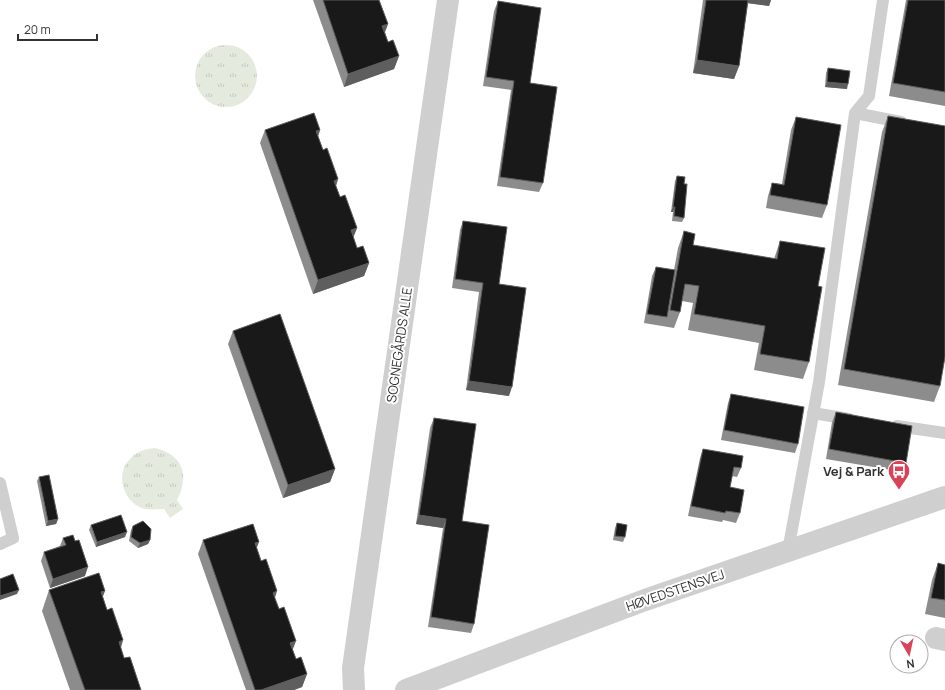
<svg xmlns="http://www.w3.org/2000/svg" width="945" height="690" viewBox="0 0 945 690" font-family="Manrope,sans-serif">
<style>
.park{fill:url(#park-tufts)}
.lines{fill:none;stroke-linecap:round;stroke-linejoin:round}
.lane{stroke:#cfcfcf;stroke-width:12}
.street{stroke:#cfcfcf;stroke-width:22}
.wall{fill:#8c8c8c}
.shaded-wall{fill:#5e5e5e}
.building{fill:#191919;stroke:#5e5e5e}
.labels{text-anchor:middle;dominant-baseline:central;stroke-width:4;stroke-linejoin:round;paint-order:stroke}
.street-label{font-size:13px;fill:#323232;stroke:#fff}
.poi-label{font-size:13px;font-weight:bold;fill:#323232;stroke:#fff;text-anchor:end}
</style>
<defs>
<pattern id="park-tufts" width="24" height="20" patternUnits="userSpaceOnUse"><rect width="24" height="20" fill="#e5eade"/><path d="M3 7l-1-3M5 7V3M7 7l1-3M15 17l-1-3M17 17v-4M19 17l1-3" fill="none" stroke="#c5c9bf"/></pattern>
</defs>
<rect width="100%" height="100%" fill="#fff"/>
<path class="park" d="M195 76a31 31 0 1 1 62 0a31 31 0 1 1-62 0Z
M 155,448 C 183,455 190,475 177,500 L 183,509 L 170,518 L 164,509 C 158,509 151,510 145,509 C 124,504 114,474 130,459 C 137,451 145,449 155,448 Z"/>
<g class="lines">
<path class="lane" d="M 855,113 L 901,122
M 813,413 L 849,419
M 897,426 L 945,433
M 0,483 L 13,538 L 0,544
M 788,551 L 819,382 L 855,113 L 869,96 L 883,0"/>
<path class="street" d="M 936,638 L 945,640
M 354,690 L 353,668 L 448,0
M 406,690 L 645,600 L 945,497"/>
</g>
<path class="wall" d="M 313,0 L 379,0 L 388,24 L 385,32 L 388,42 L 399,56 L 394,69 L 344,87 Z
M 703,0 L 771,0 L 769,6 L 748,3 L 739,66 L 734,79 L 693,73 Z
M 906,0 L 945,0 L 945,106 L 889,96 Z
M 498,1 L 530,83 L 543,183 L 539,192 L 497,186 L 511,90 L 483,86 L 494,11 Z
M 828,68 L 847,89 L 825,87 L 826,73 Z
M 888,116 L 940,386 L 934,402 L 838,385 L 882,132 Z
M 796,117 L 827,205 L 822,218 L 766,208 L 768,196 L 772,183 L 782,184 L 791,130 Z
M 265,130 L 320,130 L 318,136 L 323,150 L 338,179 L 336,186 L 340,197 L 357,228 L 353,237 L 357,248 L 369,263 L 364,276 L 313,294 L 260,143 Z
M 677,176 L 684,184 L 684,218 L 682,222 L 672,221 L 673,212 L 671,212 L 675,181 Z
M 463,221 L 499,284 L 509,396 L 466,390 L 479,292 L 452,288 L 460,230 Z
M 684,231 L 693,245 L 774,259 L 780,241 L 818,286 L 809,362 L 803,379 L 754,370 L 759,343 L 688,330 L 693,303 L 682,301 L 680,312 L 674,328 L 644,323 L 652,276 L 656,267 L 674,270 L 678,248 Z
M 233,331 L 335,469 L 330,482 L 283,498 L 228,344 Z
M 731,394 L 798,444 L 795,453 L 721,440 L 728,403 Z
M 836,412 L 906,463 L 903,472 L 826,459 L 832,422 Z
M 434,418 L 462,521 L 474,624 L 471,633 L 428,627 L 443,528 L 416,524 L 430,428 Z
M 703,449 L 741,468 L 737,477 L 732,476 L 730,487 L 740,513 L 736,523 L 723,520 L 722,522 L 688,516 L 700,458 Z
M 39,477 L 58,519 L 56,524 L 46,526 L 37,481 Z
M 617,523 L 625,537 L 623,542 L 613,540 L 615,528 Z
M 91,525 L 125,537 L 96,547 L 89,530 Z
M 133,526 L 150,540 L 148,544 L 138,548 L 129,541 L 131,530 Z
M 63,538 L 85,576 L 50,588 L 41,561 L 44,552 L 60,546 Z
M 203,540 L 257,548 L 296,659 L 307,674 L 302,687 L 294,690 L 246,690 L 198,554 Z
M 938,563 L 945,565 L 945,618 L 925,614 L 932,580 Z
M 49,590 L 103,597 L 107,610 L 123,640 L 121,648 L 124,658 L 141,690 L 70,690 L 42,611 Z"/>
<path class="shaded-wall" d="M 722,0 L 771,0 L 769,6 Z
M 388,24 L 383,37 L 382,26 Z
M 399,56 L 394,69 L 344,87 L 348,74 Z
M 697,60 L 739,66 L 734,79 L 693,73 Z
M 827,82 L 848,84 L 847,89 L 825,87 Z
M 320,130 L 316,143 L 316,131 Z
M 338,179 L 334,192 L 334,181 Z
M 673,207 L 675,207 L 673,212 L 671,212 Z
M 357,228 L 352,241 L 351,230 Z
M 369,263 L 364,276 L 313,294 L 318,280 Z
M 469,381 L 512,387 L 509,396 L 466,390 Z
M 335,469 L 330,482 L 283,498 L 288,485 Z
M 419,515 L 446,519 L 443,528 L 416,524 Z
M 58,519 L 56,524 L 46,526 L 48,521 Z
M 127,532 L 125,537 L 96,547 L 97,542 Z
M 150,540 L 148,544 L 138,548 L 140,543 Z
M 259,542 L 254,555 L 255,543 Z
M 88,567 L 85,576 L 50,588 L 53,579 Z
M 19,590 L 17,594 L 0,600 L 0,596 Z
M 105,591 L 97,612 L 101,592 Z
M 277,591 L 273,604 L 273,593 Z
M 123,640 L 116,661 L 119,642 Z
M 296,641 L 291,654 L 290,643 Z
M 307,674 L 302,687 L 294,690 L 261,690 Z"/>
<path class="building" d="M 323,0 L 379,0 L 388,24 L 382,26 L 388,42 L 393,40 L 399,56 L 348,74 Z
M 706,0 L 748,0 L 739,66 L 697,60 Z
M 908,0 L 945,0 L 945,92 L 893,83 Z
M 498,1 L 541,8 L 530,83 L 557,87 L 543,183 L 500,177 L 514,81 L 486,77 Z
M 828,68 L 850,71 L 848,84 L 827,82 Z
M 314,113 L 320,130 L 316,131 L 323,150 L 327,148 L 338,179 L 334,181 L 340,197 L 345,195 L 357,228 L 351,230 L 357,248 L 363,246 L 369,263 L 318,280 L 265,130 Z
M 888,116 L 945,126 L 945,357 L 940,386 L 844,369 Z
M 796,117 L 841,125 L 827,205 L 770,195 L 772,183 L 784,185 Z
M 677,176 L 685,177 L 684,184 L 687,184 L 684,218 L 674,216 L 675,207 L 673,207 Z
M 463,221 L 507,227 L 499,284 L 526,288 L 512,387 L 469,381 L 483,283 L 455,279 Z
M 684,231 L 695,234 L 693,245 L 777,259 L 780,241 L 825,248 L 818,286 L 822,287 L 809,362 L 760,354 L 765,326 L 694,314 L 699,286 L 685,284 L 680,312 L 670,310 Z
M 656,267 L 675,270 L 667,317 L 647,314 Z
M 280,314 L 335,469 L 288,485 L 233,331 Z
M 731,394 L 804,407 L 798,444 L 724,430 Z
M 836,412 L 912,426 L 906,463 L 829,449 Z
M 434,418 L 476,424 L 462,521 L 489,525 L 474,624 L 431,617 L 446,519 L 419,515 Z
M 703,449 L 743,456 L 741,468 L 734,467 L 730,487 L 744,490 L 740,513 L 726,511 L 725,513 L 691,506 Z
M 49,475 L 58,519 L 48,521 L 39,477 Z
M 121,515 L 127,532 L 97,542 L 91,525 Z
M 143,521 L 151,529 L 150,540 L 140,543 L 131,537 L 133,526 Z
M 617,523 L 627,525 L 625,537 L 615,536 Z
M 253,524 L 259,542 L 255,543 L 261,561 L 266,559 L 277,591 L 273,593 L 279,609 L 284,607 L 296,641 L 290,643 L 296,659 L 301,657 L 307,674 L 261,690 L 255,690 L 203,540 Z
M 73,535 L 75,541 L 79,540 L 88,567 L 53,579 L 44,552 L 66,545 L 63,538 Z
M 938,563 L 945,565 L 945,600 L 931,598 Z
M 99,573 L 105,591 L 101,592 L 107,610 L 112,608 L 123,640 L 119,642 L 124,658 L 130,657 L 141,690 L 85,690 L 49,590 Z
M 13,574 L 19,590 L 0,596 L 0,579 Z"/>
<defs>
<g id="bus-pin" transform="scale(1.15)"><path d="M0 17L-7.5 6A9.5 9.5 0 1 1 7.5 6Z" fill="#d94357" stroke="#fff"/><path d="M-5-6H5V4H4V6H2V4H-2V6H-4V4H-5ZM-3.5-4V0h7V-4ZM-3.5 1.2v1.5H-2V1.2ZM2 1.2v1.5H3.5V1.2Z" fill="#fff"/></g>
</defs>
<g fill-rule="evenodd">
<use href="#bus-pin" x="899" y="471"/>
</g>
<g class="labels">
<g class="street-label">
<text transform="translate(399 345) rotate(-82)">SOGNEGÅRDS ALLE</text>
<text transform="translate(675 590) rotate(-19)">HØVEDSTENSVEJ</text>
</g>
<g class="poi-label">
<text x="884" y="471">Vej &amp; Park</text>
</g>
</g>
<g transform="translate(909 654) rotate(171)"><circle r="19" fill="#ffffff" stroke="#adadad"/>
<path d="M0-3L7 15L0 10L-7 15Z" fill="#d94357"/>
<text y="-6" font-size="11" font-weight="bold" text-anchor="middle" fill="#323232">N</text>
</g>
<path d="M18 34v6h79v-6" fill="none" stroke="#323232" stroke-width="2"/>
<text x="24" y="34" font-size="12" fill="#323232" stroke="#ffffff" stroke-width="3" paint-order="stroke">20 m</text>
</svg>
